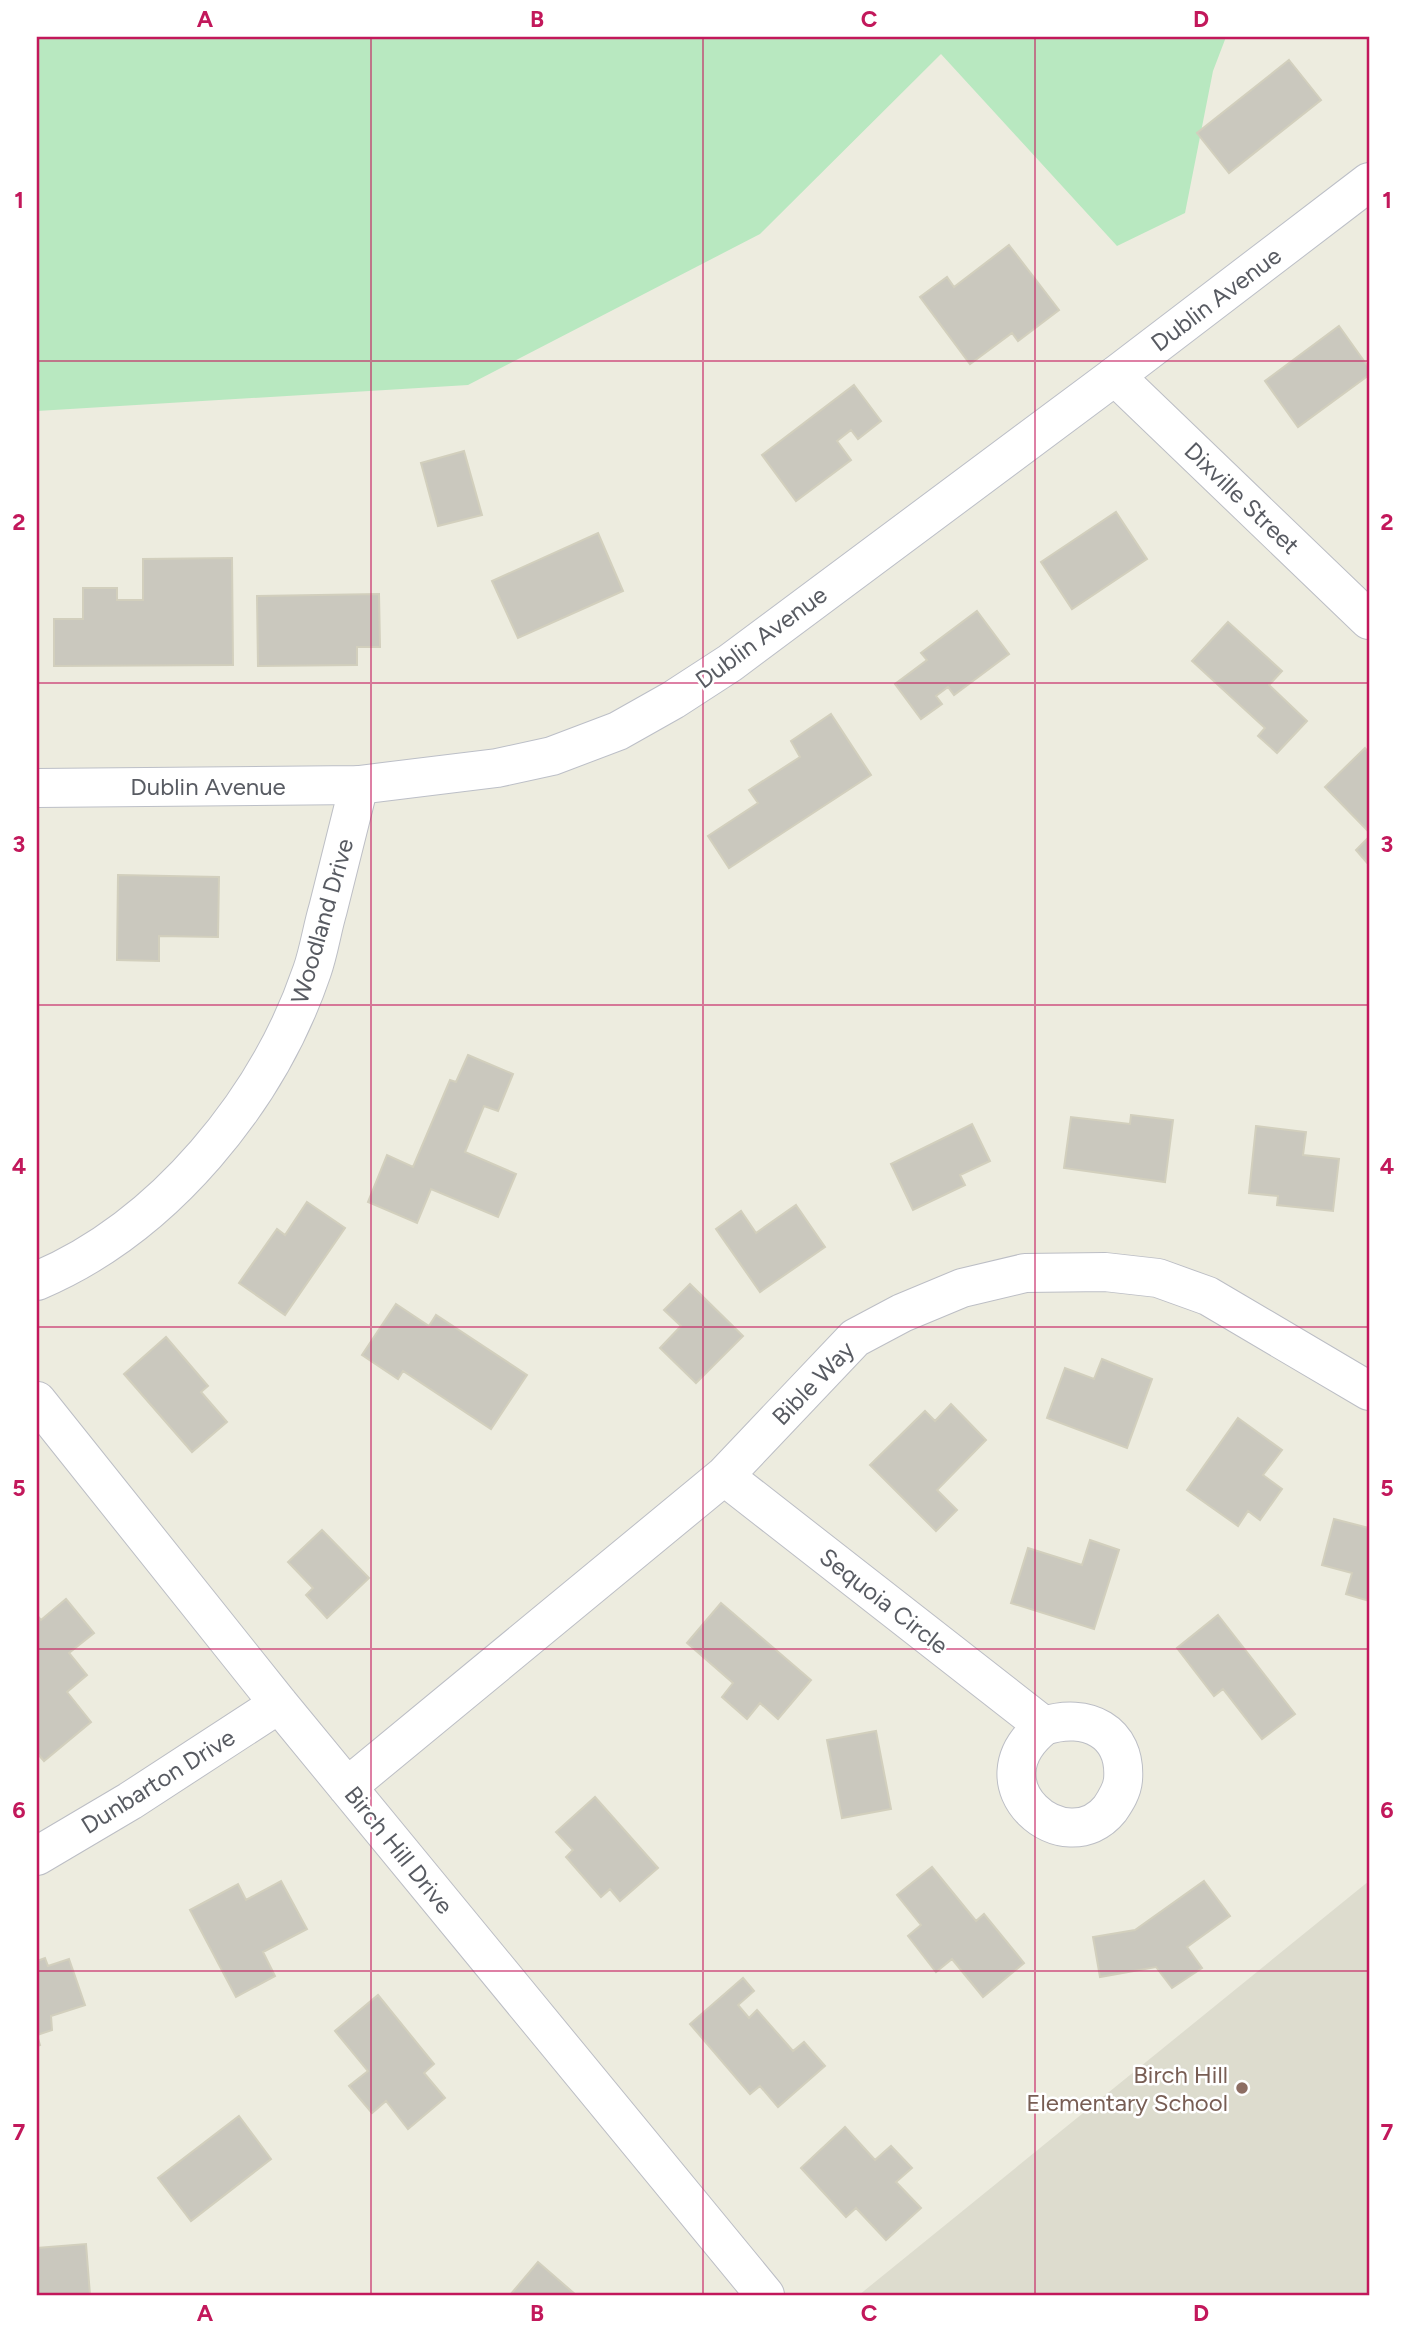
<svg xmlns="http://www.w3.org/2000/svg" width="1406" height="2332" viewBox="0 0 1406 2332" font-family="Figtree,sans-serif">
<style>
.education{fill:#dddcce}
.green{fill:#b8e8c0}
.building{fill:#cac8be;stroke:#d2cfbd;stroke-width:2}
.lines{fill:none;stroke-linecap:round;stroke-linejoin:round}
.street-casing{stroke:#bcbec5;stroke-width:40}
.secondary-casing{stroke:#bcbfc7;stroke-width:40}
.street{stroke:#fff;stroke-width:38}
.secondary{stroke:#fff;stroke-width:38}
.grid{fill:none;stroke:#c2185b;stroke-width:2;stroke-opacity:0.55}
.education-dot{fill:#8d6e63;stroke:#fff;stroke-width:2.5}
.labels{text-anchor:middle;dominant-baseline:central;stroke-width:5;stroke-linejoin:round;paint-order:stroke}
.street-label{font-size:24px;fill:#585b62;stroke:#fff}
.education-label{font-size:24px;fill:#785e54;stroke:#fff;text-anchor:end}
.neatline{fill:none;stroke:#c2185b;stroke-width:2.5}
.grid-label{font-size:23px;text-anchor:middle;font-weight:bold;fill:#c2185b}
</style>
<rect width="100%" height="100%" fill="#edecdf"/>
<path class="education" d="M 1369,1881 L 1369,2295 L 859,2295 Z"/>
<path class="green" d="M 37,37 L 1226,37 L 1213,71 L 1185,213 L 1117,246 L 941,54 L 760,234 L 468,385 L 37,411 Z"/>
<path class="building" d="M 1289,60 L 1321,100 L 1229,173 L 1197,133 Z
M 1009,245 L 1059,310 L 1018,341 L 1012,333 L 970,364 L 920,297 L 947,277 L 954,287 Z
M 1339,326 L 1369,368 L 1369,375 L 1298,427 L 1265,381 Z
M 854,385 L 881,421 L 858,439 L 851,430 L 837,441 L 851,460 L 796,501 L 762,455 Z
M 464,451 L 482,515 L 438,526 L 421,463 Z
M 1116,512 L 1147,559 L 1072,609 L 1041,562 Z
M 598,533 L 623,591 L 518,638 L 492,581 Z
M 232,558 L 233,665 L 54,666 L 54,619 L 83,619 L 83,588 L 117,588 L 117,600 L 143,600 L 143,559 Z
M 379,594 L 380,647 L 357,647 L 357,665 L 258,666 L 257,596 Z
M 977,611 L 1009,654 L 954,695 L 948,687 L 936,696 L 942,704 L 921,719 L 895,684 L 927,660 L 921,653 Z
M 1228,622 L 1282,671 L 1269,685 L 1307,721 L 1277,753 L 1258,736 L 1265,728 L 1192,661 Z
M 831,714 L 871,775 L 729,868 L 708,836 L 758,803 L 749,790 L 800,757 L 791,741 Z
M 1365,748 L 1369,753 L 1369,832 L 1325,787 Z
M 1369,837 L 1369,865 L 1356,850 Z
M 118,875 L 219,877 L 218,937 L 159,936 L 159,961 L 117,960 Z
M 468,1055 L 513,1074 L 498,1111 L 484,1106 L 465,1152 L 516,1174 L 498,1217 L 431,1189 L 417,1223 L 368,1202 L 387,1155 L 413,1167 L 450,1080 L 456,1082 Z
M 1131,1115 L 1173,1120 L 1165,1182 L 1064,1168 L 1071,1117 L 1130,1124 Z
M 972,1124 L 990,1161 L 960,1175 L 965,1185 L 913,1210 L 891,1164 Z
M 1256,1126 L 1306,1132 L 1303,1155 L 1339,1159 L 1333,1211 L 1277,1205 L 1278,1196 L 1249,1193 Z
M 307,1202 L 345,1228 L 285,1315 L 239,1283 L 277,1229 L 285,1235 Z
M 796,1205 L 825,1247 L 760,1292 L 716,1229 L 741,1211 L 756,1233 Z
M 690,1284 L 743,1336 L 696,1383 L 660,1348 L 681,1326 L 664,1310 Z
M 396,1304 L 429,1326 L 436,1315 L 527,1375 L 491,1429 L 403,1371 L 398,1379 L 362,1355 Z
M 166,1337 L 208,1386 L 201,1392 L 227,1422 L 192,1452 L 124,1374 Z
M 1102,1359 L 1152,1379 L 1127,1448 L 1047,1418 L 1065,1368 L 1094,1379 Z
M 951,1404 L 986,1440 L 937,1490 L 957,1510 L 936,1531 L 870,1465 L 925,1411 L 935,1421 Z
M 1238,1418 L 1282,1450 L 1263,1475 L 1282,1489 L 1260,1520 L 1248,1511 L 1238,1526 L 1187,1490 Z
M 1334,1519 L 1369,1528 L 1369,1601 L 1346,1594 L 1352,1573 L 1322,1565 Z
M 322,1530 L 369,1578 L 327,1618 L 306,1595 L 313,1588 L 288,1562 Z
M 1090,1540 L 1119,1550 L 1094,1629 L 1011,1603 L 1028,1548 L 1082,1565 Z
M 66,1599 L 94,1633 L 69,1653 L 87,1675 L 67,1692 L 91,1722 L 44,1761 L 37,1753 L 37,1615 L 41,1620 Z
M 721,1603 L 811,1680 L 778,1719 L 760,1703 L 747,1719 L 722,1697 L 733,1683 L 687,1643 Z
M 1218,1615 L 1295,1714 L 1262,1739 L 1223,1689 L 1214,1696 L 1177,1648 Z
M 876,1731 L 891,1809 L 842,1818 L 827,1740 Z
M 595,1797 L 658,1868 L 620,1901 L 610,1889 L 601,1897 L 566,1857 L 573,1850 L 556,1832 Z
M 932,1867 L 976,1921 L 984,1914 L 1024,1963 L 983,1997 L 952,1959 L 936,1972 L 908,1936 L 921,1925 L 897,1895 Z
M 281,1881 L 307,1929 L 263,1952 L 275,1976 L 236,1997 L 190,1910 L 238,1884 L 246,1900 Z
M 1204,1881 L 1230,1916 L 1187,1947 L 1202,1968 L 1172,1988 L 1156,1967 L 1100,1977 L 1093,1937 L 1135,1930 Z
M 45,1958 L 48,1966 L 69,1959 L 85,2005 L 51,2016 L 52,2030 L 37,2035 L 40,2045 L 37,2046 L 37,1961 Z
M 743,1978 L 754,1991 L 738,2005 L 749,2018 L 757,2010 L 793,2051 L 804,2042 L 825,2066 L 778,2107 L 760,2086 L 750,2094 L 690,2024 Z
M 378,1995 L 434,2064 L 424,2073 L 445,2098 L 408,2129 L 386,2101 L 372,2113 L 349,2086 L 368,2071 L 335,2031 Z
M 239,2116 L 271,2159 L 191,2221 L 158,2178 Z
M 845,2127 L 875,2160 L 891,2146 L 912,2168 L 896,2182 L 921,2208 L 886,2240 L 856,2208 L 846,2217 L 801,2168 Z
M 86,2244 L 90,2295 L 37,2295 L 37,2248 Z
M 538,2262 L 576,2295 L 510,2295 Z"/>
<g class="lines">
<g class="street-casing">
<path id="street" d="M 1115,376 L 1369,620
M 37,1281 C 164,1227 268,1100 312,971 C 319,951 322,929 328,909 C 338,868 349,826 359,785
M 37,1401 L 279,1704 L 765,2295
M 724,1476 L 1044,1726 C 969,1785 1066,1864 1110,1809 C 1116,1800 1122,1791 1123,1780 C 1127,1731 1086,1712 1044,1726
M 347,1787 L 724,1476 L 855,1338 L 902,1313 L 962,1288 L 1025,1273 L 1105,1272 L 1158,1278 L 1208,1296 L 1369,1391
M 37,1856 L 130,1801 L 279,1704"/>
</g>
<g class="secondary-casing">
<path id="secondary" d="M 37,788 L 359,785 L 497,768 L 552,756 L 618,731 L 673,700 L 730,663 L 1115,376 L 1369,182"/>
</g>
<use href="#street" class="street"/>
<use href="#secondary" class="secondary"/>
</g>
<path class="grid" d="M 371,37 L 371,2295M 703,37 L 703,2295M 1035,37 L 1035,2295M 37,361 L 1369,361M 37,683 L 1369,683M 37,1005 L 1369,1005M 37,1327 L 1369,1327M 37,1649 L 1369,1649M 37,1971 L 1369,1971"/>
<circle class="education-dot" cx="1242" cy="2088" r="7"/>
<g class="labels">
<g class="street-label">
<text transform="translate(1216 299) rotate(-37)">Dublin Avenue</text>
<text transform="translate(1242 498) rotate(44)">Dixville Street</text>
<text transform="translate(761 637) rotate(-36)">Dublin Avenue</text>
<text x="208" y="786">Dublin Avenue</text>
<text transform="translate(322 921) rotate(-74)">Woodland Drive</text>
<text transform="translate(813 1383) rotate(-46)">Bible Way</text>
<text transform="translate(884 1601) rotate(38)">Sequoia Circle</text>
<text transform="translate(158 1781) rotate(-32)">Dunbarton Drive</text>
<text transform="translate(399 1850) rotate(51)">Birch Hill Drive</text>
</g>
<g class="education-label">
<text x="1228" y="2074">Birch Hill<tspan x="1228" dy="28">Elementary School</tspan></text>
</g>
</g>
<rect width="1406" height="2332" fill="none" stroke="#ffffff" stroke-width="77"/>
<rect x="38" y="38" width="1330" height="2256" class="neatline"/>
<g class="grid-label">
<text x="205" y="27">A</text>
<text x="537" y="27">B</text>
<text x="869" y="27">C</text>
<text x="1201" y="27">D</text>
<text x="19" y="208">1</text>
<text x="1387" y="208">1</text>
<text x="19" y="530">2</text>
<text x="1387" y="530">2</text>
<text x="19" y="852">3</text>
<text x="1387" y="852">3</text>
<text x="19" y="1174">4</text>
<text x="1387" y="1174">4</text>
<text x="19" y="1496">5</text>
<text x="1387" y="1496">5</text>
<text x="19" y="1818">6</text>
<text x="1387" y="1818">6</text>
<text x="19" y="2140">7</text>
<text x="1387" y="2140">7</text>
<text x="205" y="2321">A</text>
<text x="537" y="2321">B</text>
<text x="869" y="2321">C</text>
<text x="1201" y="2321">D</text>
</g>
</svg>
